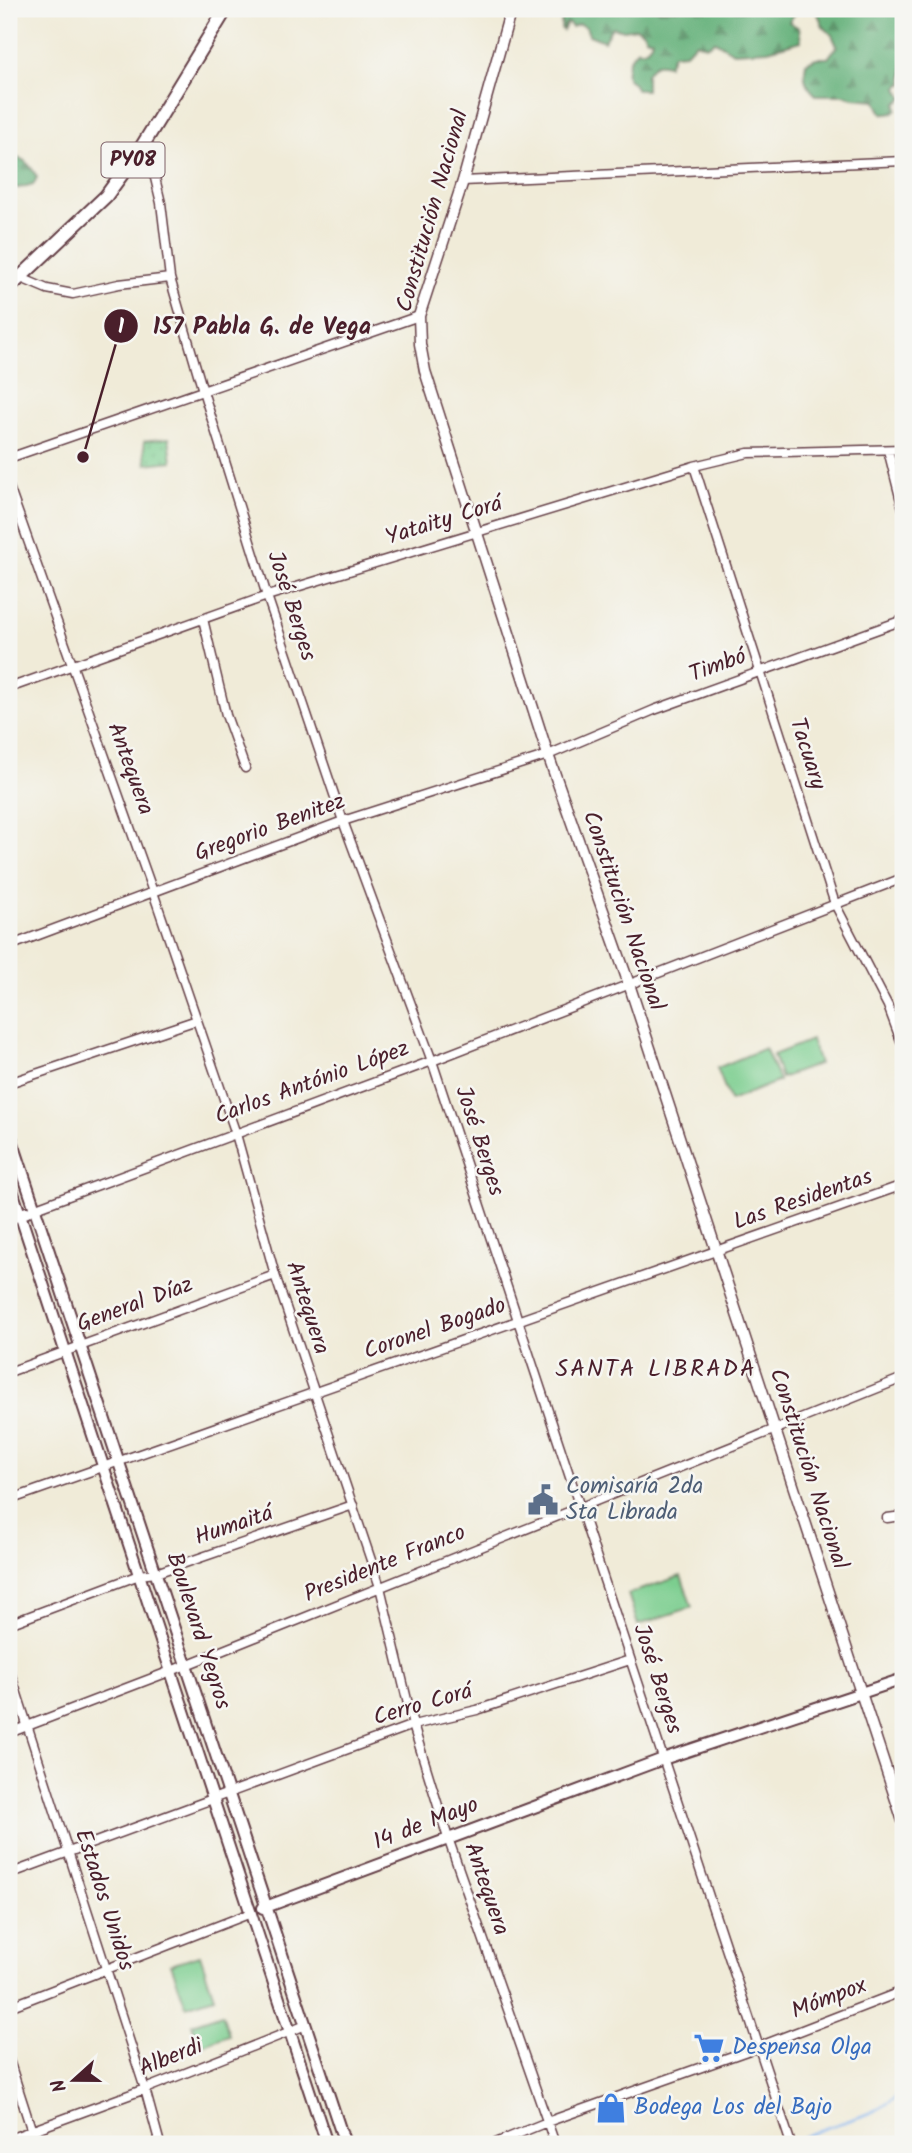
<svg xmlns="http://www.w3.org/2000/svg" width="912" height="2153" viewBox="0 0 912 2153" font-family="Kalam,sans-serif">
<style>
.forest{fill:url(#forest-firs);stroke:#586852;stroke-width:2}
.park{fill:url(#park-dots);stroke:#63765d;stroke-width:2}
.garden{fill:#7cce8f;stroke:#63765d;stroke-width:2}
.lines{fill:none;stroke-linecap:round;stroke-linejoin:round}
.stream{stroke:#83b4ef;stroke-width:2.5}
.minor-casing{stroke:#633e45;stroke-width:11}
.tertiary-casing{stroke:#633e45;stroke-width:13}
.secondary-casing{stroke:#633e45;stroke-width:14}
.trunk-casing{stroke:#633e45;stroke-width:16}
.minor{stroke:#fff;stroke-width:8}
.tertiary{stroke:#fff;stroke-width:10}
.secondary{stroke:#fff;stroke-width:10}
.trunk{stroke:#fff;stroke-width:12}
.labels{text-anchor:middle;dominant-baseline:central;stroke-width:5;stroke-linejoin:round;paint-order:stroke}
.shield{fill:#f6f6f2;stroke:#7e6067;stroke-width:2}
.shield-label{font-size:21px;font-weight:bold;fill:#4a1f2b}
.street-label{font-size:23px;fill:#4a1f2b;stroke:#f6f6f2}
.service-label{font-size:23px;fill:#4e5e75;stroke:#f6f6f2;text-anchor:start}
.shop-label{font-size:23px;fill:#366cbe;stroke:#f6f6f2;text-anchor:start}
.neighbourhood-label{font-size:24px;letter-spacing:2px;fill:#4a1f2b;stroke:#f6f6f2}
.leader{fill:none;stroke:#4a1f2b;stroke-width:2.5}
.callout-dot{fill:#4a1f2b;stroke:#f6f6f2;stroke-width:2.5}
.mark-label{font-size:21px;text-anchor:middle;font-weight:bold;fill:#fff}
.callout-label{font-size:24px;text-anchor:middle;font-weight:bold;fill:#4a1f2b;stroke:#f6f6f2;stroke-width:5;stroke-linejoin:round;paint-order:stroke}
</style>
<defs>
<pattern id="forest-firs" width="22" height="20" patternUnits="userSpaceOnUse" patternTransform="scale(1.75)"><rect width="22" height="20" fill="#65b17a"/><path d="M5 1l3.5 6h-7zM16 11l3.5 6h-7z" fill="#558f64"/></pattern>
<pattern id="park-dots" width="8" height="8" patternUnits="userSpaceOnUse" patternTransform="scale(1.75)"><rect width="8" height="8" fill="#7cce8f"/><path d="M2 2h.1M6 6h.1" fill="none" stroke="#6db07c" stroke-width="1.8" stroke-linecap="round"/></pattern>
</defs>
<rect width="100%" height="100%" fill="#f6f6f2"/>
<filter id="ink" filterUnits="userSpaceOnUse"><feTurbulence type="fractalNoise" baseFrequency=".0143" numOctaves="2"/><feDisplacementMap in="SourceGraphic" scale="14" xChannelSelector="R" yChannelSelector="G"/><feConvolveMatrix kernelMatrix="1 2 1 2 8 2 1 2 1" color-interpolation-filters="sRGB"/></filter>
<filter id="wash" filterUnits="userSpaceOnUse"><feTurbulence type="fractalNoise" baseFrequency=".00686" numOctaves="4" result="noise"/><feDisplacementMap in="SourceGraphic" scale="28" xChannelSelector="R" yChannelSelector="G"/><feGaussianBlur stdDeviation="1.57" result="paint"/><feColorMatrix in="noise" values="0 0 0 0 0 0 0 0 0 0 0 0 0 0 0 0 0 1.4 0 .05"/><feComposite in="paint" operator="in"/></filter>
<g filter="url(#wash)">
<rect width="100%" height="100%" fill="#f0ebd8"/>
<path class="forest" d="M 554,9 L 798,9 L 789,22 L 799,28 L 801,41 L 768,50 L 733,52 L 715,41 L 706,46 L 696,42 L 686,53 L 673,54 L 668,65 C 654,62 655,63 646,74 L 646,90 L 637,90 L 633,83 L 627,78 C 625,66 629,57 638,49 L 642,51 C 647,49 651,45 652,39 L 645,37 L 644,33 L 637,28 L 624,30 L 612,27 L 604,41 L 589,35 L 586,27 L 579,24 L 572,27 L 569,24 L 566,24 L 563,31 L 561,28 L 562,15 Z
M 816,9 L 903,9 L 903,84 L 901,84 L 898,88 L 903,98 L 896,104 L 897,109 C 892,114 889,115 882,113 L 875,100 L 853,98 L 844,95 L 816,95 C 805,85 803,78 806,63 L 816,58 L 828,58 L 837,46 L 832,35 L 823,26 Z
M 9,156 C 26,159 28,162 37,177 L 34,184 L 19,188 L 9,187 Z"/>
<path class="park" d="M 169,438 L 172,461 L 146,464 L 144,441 Z"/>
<path class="garden" d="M 811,1040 L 819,1064 L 781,1078 L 773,1055 Z
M 765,1048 L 779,1081 L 730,1101 L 717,1068 Z
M 681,1576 L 692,1607 L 638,1625 L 628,1594 Z
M 200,1955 L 214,1997 L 186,2006 L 171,1964 Z
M 222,2014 L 229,2035 L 199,2046 L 192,2024 Z"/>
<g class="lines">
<path class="stream" d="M 794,2142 C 819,2127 849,2123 876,2110 C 886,2106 895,2098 903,2092"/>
</g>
</g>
<g filter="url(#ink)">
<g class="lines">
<g class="minor-casing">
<path id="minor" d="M 141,148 L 155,178 L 161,203 L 170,278 L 203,391 L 267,596 L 343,821 L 432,1061 L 791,2144
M 463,181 L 903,161
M 21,278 L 47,289 L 73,294 L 119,284 L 170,278
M 888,450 L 903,509
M 9,458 L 419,316
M 694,466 L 835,904 L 888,1006 L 903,1046
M 9,487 L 153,892 L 236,1134 L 275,1275 L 380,1587 L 413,1725 L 448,1838 L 555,2144
M 203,619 L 226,715 L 245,768
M 9,688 L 267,596 L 694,466 L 748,453 L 903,449
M 9,946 L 343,821 L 548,755 L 654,710 L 903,620
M 9,1083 L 197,1020
M 36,1208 L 432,1061 L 903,878
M 9,1372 L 275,1275
M 9,1500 L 903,1185
M 887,1518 L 903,1516
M 9,1624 L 139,1575 L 156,1573 L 353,1505
M 9,1669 L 145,2089 L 160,2144
M 9,1733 L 171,1671 L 903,1378
M 9,1874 L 413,1725 L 477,1710 L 630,1660
M 9,2007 L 251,1913
M 9,2060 L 36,2144
M 9,2139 L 145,2089 L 306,2025
M 493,2144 L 547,2122 L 758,2047 L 903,1991"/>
</g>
<g class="tertiary-casing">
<path id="tertiary" d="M 511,9 L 463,181 L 419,316 L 420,344 L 425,371 L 548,755 L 629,984 L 903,1821"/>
</g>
<g class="secondary-casing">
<path id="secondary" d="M 9,1131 L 345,2144
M 9,1181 L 327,2144
M 9,1219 L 27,1212
M 263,1908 L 663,1759 L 903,1679"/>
</g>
<g class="trunk-casing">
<path id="trunk" d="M 9,288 L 106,196 L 141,148 L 226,9"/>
</g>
<use href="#minor" class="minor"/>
<use href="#tertiary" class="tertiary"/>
<use href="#secondary" class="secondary"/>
<use href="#trunk" class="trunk"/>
</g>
</g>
<defs>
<g id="civic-bare" transform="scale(2.415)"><path d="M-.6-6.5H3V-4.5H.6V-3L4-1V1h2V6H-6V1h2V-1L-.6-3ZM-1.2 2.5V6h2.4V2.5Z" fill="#5c6f8a" stroke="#f6f6f2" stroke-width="2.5" paint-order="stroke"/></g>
<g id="supermarket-bare" transform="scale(2.415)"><path d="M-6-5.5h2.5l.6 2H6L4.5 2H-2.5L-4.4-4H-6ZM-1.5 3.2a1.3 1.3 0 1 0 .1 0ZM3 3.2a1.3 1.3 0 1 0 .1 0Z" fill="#3f7fe0" stroke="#f6f6f2" stroke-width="2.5" paint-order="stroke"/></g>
<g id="shop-bare" transform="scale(2.415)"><path d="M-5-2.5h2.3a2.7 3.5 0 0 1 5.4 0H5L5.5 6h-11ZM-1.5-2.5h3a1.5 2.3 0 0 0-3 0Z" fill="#3f7fe0" stroke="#f6f6f2" stroke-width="2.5" paint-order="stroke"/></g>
</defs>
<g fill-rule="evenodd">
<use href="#civic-bare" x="543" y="1500"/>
<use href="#supermarket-bare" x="709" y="2048"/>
<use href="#shop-bare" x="611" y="2108"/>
</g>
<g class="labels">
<rect class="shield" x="101.5" y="142.5" width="63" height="35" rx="5"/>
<g class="shield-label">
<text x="133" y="160">PY08</text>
</g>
<g class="street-label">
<text transform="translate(433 211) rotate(-74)">Constitución Nacional</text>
<text transform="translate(444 521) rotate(-17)">Yataity Corá</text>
<text transform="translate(291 606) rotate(72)">José Berges</text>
<text transform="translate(718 666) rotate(-20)">Timbó</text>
<text transform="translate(807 754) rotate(72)">Tacuary</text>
<text transform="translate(130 769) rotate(70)">Antequera</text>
<text transform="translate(270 828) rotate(-20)">Gregorio Benitez</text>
<text transform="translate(623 911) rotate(71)">Constitución Nacional</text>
<text transform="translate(312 1083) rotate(-20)">Carlos António López</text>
<text transform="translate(479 1141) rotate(72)">José Berges</text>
<text transform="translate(803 1200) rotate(-19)">Las Residentas</text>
<text transform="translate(135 1305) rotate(-20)">General Díaz</text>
<text transform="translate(307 1308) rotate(72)">Antequera</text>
<text transform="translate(435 1329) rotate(-19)">Coronel Bogado</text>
<text transform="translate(808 1469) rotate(72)">Constitución Nacional</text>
<text transform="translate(234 1526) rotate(-19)">Humaitá</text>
<text transform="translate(385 1564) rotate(-22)">Presidente Franco</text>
<text transform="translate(198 1631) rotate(72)">Boulevard Yegros</text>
<text transform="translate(657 1679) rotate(72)">José Berges</text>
<text transform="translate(423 1705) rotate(-16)">Cerro Corá</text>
<text transform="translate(426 1824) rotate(-21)">14 de Mayo</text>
<text transform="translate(486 1889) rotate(71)">Antequera</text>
<text transform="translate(104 1900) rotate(72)">Estados Unidos</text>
<text transform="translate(829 1999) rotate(-21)">Mómpox</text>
<text transform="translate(171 2058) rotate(-22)">Alberdi</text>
</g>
<g class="service-label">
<text x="566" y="1487">Comisaría 2da<tspan x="566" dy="26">Sta Librada</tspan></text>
</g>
<g class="shop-label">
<text x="732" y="2048">Despensa Olga</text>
<text x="634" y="2108">Bodega Los del Bajo</text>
</g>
<g class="neighbourhood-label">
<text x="656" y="1369">SANTA LIBRADA</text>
</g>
</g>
<path class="leader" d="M83 457L121 326"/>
<g class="callout-dot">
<circle cx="83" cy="457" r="7"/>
<circle cx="121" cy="326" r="18"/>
</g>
<g class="mark-label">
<text x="121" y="333">1</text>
</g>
<g class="callout-label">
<text x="262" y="334">157 Pabla G. de Vega</text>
</g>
<rect width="912" height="2153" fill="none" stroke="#f6f6f2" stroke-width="35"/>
<g transform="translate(74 2080) rotate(249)" stroke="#f6f6f2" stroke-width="5" paint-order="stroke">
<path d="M0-5L12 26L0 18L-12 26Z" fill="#4a1f2b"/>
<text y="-10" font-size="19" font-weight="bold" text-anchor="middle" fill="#4a1f2b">N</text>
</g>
</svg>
